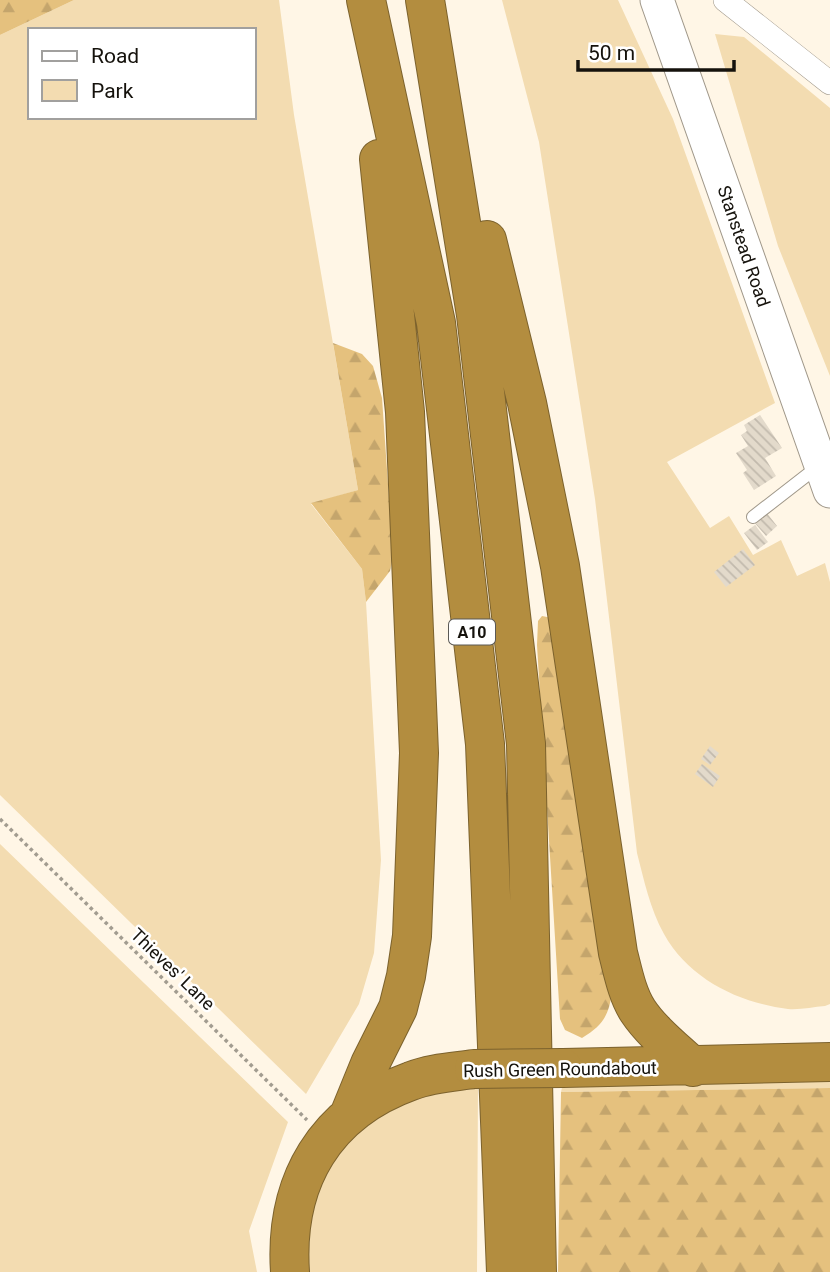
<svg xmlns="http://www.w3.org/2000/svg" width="830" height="1272" viewBox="0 0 830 1272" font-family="Roboto,sans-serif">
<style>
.green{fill:#f3dcb1;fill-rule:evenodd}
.forest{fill:url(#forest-firs)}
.building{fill:url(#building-back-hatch)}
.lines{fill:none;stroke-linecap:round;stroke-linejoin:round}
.lane-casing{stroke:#a0988a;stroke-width:14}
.street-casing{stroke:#a0988a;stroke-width:24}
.secondary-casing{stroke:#a0988a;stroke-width:35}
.highway-casing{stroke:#7c622d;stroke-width:40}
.path{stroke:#a29c90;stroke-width:3.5;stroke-dasharray:3.5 3.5;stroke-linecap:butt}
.lane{stroke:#fff;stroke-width:12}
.street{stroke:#fff;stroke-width:23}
.secondary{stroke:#fff;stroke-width:33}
.highway{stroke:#b38d3f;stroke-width:38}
.highway-bridge-casing{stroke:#7c622d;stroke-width:40;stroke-linecap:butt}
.highway-bridge{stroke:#b38d3f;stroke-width:38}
.labels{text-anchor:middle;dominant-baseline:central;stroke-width:5;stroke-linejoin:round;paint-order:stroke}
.shield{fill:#fff;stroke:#5b5955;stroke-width:2}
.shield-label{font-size:16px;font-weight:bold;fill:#15120c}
.street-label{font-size:18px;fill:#15120c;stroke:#fff}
</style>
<defs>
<pattern id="forest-firs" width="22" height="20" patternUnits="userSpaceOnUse" patternTransform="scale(1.75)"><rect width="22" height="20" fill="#e5c17e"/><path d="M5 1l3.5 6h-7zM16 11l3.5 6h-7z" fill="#c4a56c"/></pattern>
<pattern id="building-back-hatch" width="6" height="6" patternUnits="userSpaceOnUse" patternTransform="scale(1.75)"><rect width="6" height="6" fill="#e3dacb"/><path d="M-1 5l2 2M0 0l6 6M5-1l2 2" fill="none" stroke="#c2baad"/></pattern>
</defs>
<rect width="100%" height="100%" fill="#fff6e6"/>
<path class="green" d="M 74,0 L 279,0 L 294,115 L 358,490 L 311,504 L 362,569 L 366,602 L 381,860 L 374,953 L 359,1004 L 306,1094 L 0,795 L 0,35 ZM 30,30 L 254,30 L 254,117 L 30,117 Z
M 502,0 L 618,0 L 673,119 L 775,403 L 667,462 L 710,528 L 729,516 L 753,555 L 781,540 L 797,576 L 825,563 L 830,582 L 830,1004 L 825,1006 C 813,1007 800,1010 788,1009 C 739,1003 689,979 664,934 C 650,909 644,880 637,853 L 595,499 L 539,142 Z
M 715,34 L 744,37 L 830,108 L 830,376 L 778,246 Z
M 0,844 L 288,1122 L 249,1231 L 257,1272 L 0,1272 Z
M 830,1074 L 830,1088 L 561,1092 L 563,1083 Z
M 478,1086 L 477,1272 L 309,1272 L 309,1220 L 324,1176 L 351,1137 L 408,1098 Z"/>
<path class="forest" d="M 0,0 L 74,0 L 0,35 Z
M 333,343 L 362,354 L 373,366 L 382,398 L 393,556 L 390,571 L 366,602 L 362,569 L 311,503 L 358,490 Z
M 542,616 L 552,618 L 612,991 C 609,1016 603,1025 582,1038 L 565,1030 L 560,1019 L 537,645 L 538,621 Z
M 830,1088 L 830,1272 L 558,1272 L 561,1092 Z"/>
<path class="building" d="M 760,415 L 782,448 L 765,458 L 776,476 L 754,490 L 743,473 L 747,470 L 736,453 L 748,446 L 741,435 L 747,431 L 744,425 Z
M 766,512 L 777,526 L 766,536 L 754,522 Z
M 755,525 L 768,542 L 757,550 L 744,533 Z
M 743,549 L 755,565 L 726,587 L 714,572 Z
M 710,746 L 719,753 L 710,765 L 701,759 Z
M 702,764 L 720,776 L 713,787 L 695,774 Z"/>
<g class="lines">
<g class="lane-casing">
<path id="lane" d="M 753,517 L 820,465"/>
</g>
<g class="street-casing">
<path id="street" d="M 725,0 L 830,83"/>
</g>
<g class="secondary-casing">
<path id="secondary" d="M 657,0 L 830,491"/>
</g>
<g class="highway-casing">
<path id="highway" d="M 366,0 L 436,323 L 485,744 L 506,1272
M 425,0 L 476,315 L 526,744 L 537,1272
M 487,240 L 527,403 L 560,566 L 618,953 C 623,972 627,994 638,1011 C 652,1032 674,1049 693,1067
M 563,1068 L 830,1062
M 350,1113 L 370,1064 L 398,1008 L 406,976 L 412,936 L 419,753 L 405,412 L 379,159
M 290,1272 C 284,1181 325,1112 411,1081 C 431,1073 453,1072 474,1069"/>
</g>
<path class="path" d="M 0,819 L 307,1120"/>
<use href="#lane" class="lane"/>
<use href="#street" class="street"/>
<use href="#secondary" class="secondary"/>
<use href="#highway" class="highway"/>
<g class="highway-bridge-casing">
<path id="highway-bridge" d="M 474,1069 L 563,1068"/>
</g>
<use href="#highway-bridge" class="highway-bridge"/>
</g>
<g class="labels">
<rect class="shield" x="449" y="619.5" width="46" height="25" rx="5"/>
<g class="shield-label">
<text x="472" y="632">A10</text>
</g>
<g class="street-label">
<text transform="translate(744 246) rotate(71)">Stanstead Road</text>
<text transform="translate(173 969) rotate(44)">Thieves' Lane</text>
<text transform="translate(560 1069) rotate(-1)">Rush Green Roundabout</text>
</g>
</g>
<rect x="28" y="28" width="228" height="91" fill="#ffffff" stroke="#a1a09e" stroke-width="2"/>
<rect x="42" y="51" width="35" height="10" fill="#ffffff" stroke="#a1a09e" stroke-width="2"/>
<text x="91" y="63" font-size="21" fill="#15120c">Road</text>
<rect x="42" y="80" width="35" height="21" fill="#f3dcb1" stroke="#a1a09e" stroke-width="2"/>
<text x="91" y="98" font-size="21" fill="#15120c">Park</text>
<path d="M578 60v10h156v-10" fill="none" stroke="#15120c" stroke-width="3.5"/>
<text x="588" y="60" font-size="21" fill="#15120c" stroke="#ffffff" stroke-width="5" paint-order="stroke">50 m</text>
</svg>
